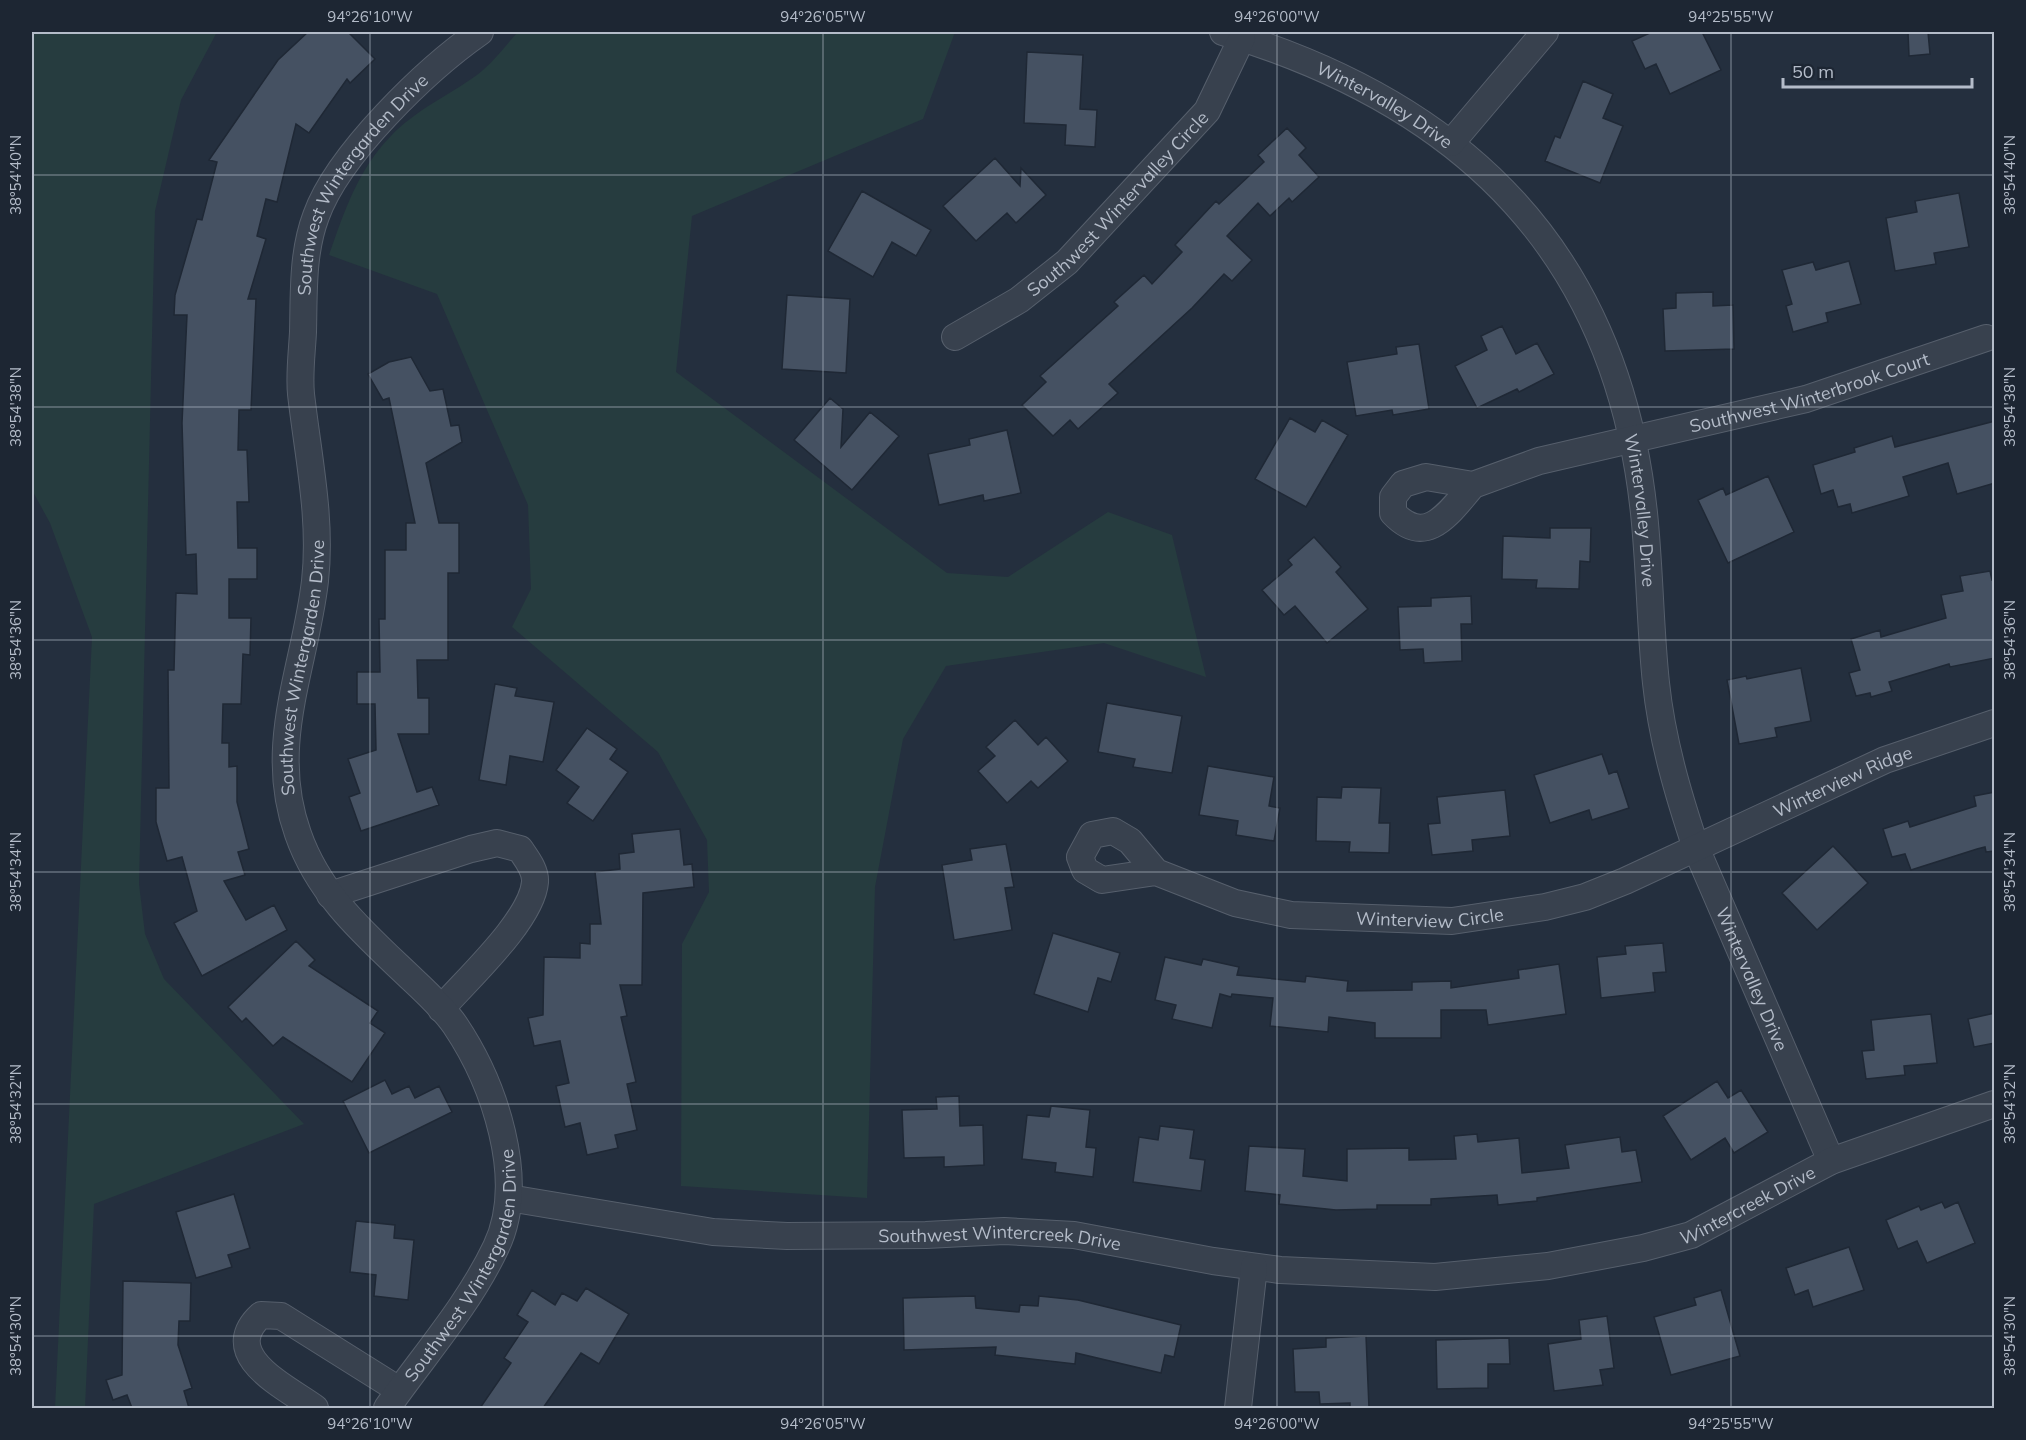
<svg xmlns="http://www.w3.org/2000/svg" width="2026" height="1440" viewBox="0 0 2026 1440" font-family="Mulish,sans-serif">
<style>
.green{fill:#263c3f}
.building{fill:#455162;stroke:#1f2835;stroke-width:1.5}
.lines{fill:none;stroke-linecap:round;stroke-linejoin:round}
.street-casing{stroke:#565f6c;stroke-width:28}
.street{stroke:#38414e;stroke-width:26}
.ticks{fill:none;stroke:#b4bcc9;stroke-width:1.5;stroke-opacity:0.45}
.labels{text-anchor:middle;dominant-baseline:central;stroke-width:4.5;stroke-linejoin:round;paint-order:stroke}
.street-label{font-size:18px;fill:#b4bcc9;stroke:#1d2633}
.neatline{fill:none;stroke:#b4bcc9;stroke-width:2}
.ticks-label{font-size:15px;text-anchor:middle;fill:#b4bcc9}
</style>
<rect width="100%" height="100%" fill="#242f3e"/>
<path class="green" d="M 32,32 L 217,32 L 181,100 L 155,211 L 139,884 L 145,934 L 164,979 L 304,1124 L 94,1204 L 85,1408 L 55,1408 L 92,637 L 50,523 L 32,490 Z
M 518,32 L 955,32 L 923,119 L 692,216 L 676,372 L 947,573 L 1008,577 L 1108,512 L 1172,535 L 1206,677 L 1104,643 L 946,666 L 903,739 L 875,887 L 867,1198 L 681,1186 L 682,944 L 709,892 L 707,840 L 658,752 L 512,627 L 531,589 L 528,505 L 437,294 L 329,255 C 344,212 358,170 390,137 C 415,110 448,96 477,75 C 493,63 505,46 518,32 Z"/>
<path class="building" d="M 308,32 L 348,32 L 375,59 L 350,83 L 347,79 L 309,133 L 296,124 L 277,202 L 266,199 L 257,236 L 266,239 L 248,299 L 256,299 L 251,410 L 239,410 L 238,450 L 247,450 L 249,502 L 237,502 L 238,548 L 257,548 L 257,579 L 229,579 L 229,618 L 251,618 L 250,655 L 243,654 L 241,704 L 223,704 L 222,743 L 229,743 L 229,767 L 237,766 L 237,802 L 249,849 L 238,852 L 245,875 L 224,881 L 246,920 L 274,905 L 287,930 L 202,976 L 174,923 L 197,911 L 182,857 L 167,861 L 156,822 L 156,788 L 169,788 L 168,670 L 174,670 L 176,593 L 197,594 L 196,554 L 186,555 L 182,423 L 187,315 L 174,315 L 175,295 L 197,219 L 202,220 L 217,162 L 209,160 L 278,60 Z
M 1652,32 L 1702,32 L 1721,70 L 1670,94 L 1656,64 L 1645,69 L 1632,41 Z
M 1908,32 L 1928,32 L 1930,54 L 1909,56 Z
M 1027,52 L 1083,55 L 1080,109 L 1097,110 L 1095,147 L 1065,145 L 1066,125 L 1024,123 Z
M 1583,81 L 1613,94 L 1603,118 L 1623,126 L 1600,183 L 1545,161 L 1555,136 L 1560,138 Z
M 1287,128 L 1306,148 L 1299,155 L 1319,177 L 1292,202 L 1289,198 L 1270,216 L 1258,203 L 1227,236 L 1252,260 L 1232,281 L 1224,274 L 1192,308 L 1109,384 L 1118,393 L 1078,429 L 1070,420 L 1053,436 L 1022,405 L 1046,382 L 1040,376 L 1118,306 L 1114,302 L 1144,275 L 1152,284 L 1182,252 L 1175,245 L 1216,201 L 1219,204 L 1264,162 L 1258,155 Z
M 995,158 L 1020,186 L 1021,168 L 1046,195 L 1016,223 L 1007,213 L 976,241 L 943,206 Z
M 862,191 L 931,230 L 916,256 L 892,242 L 873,277 L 828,251 Z
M 1959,193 L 1969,247 L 1934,253 L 1936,264 L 1895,271 L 1886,218 L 1917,212 L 1915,201 Z
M 1849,261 L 1861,304 L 1826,313 L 1828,322 L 1793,332 L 1786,306 L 1792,304 L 1782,270 L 1813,262 L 1816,270 Z
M 1713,292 L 1713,306 L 1733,305 L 1734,349 L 1665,351 L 1663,309 L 1676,308 L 1676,293 Z
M 787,295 L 850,299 L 846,373 L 782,369 Z
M 1502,326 L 1516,354 L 1537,343 L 1554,374 L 1519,392 L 1517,389 L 1477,408 L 1455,366 L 1487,350 L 1481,336 Z
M 1419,344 L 1429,409 L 1393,415 L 1392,410 L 1356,416 L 1347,362 L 1397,354 L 1396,347 Z
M 411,357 L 430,391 L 443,389 L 451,426 L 459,425 L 462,442 L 426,463 L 439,523 L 459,523 L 459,573 L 448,573 L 448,660 L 417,660 L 418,698 L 429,698 L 429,734 L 398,734 L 417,792 L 432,787 L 439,805 L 361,831 L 349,797 L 360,793 L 348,759 L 376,750 L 375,704 L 357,704 L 357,672 L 380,672 L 379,619 L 385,619 L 385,550 L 406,550 L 406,523 L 415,523 L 389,398 L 383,400 L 368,374 L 389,362 Z
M 830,398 L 843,409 L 841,447 L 870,412 L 899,436 L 852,490 L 794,440 Z
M 1290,418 L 1315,432 L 1322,420 L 1348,435 L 1306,507 L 1255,479 Z
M 1995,421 L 1995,483 L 1957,494 L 1948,463 L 1903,477 L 1909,496 L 1852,513 L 1850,504 L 1838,507 L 1833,490 L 1821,494 L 1813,465 L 1855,452 L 1854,448 L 1892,436 L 1895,447 Z
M 1007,430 L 1021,493 L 984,501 L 983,495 L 939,505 L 928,454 L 970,445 L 969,439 Z
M 1768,476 L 1794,532 L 1728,563 L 1698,500 L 1723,488 L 1726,495 Z
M 1550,528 L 1591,528 L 1590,562 L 1580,561 L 1579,589 L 1536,588 L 1537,580 L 1502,579 L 1503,536 L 1550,538 Z
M 1314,537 L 1341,567 L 1336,572 L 1368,609 L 1327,643 L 1295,606 L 1284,615 L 1262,590 L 1292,565 L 1288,560 Z
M 1990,571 L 1992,580 L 1995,579 L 1995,658 L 1950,667 L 1949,664 L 1889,682 L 1892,691 L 1871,697 L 1870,693 L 1856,696 L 1849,673 L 1860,670 L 1851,639 L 1880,630 L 1881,637 L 1946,618 L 1941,595 L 1963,591 L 1960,576 Z
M 1471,596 L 1472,624 L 1461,624 L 1462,661 L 1424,663 L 1423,649 L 1400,650 L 1398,607 L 1431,606 L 1431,598 Z
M 1801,668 L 1811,721 L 1775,728 L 1777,737 L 1739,744 L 1727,680 L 1746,676 L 1747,679 Z
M 495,684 L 517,688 L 515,696 L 554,702 L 543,762 L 510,756 L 506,785 L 479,780 Z
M 1107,703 L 1182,716 L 1172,773 L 1133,767 L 1135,759 L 1098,752 Z
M 1015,720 L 1038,745 L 1046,737 L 1068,761 L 1038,788 L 1031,781 L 1007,803 L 978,771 L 995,756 L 986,747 Z
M 587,728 L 617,749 L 610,759 L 628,772 L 593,821 L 567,803 L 579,787 L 556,770 Z
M 1602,754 L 1609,774 L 1617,771 L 1629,808 L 1592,820 L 1589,810 L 1550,823 L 1534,775 Z
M 1208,766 L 1274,777 L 1269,806 L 1280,808 L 1274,841 L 1236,835 L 1238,821 L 1199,815 Z
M 1342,787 L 1381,788 L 1379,823 L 1390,823 L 1389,853 L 1349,852 L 1350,842 L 1316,841 L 1317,797 L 1341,798 Z
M 1505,790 L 1510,836 L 1472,840 L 1473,851 L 1432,855 L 1428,824 L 1440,823 L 1437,797 Z
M 1995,792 L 1995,851 L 1986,852 L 1985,847 L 1977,849 L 1911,870 L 1905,854 L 1892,857 L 1883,829 L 1908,821 L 1910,827 L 1976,806 L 1974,796 Z
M 680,829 L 684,865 L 692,864 L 694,887 L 643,893 L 642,985 L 620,985 L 627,1016 L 621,1017 L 636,1082 L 627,1084 L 637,1130 L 615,1135 L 618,1148 L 587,1155 L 580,1123 L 565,1127 L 556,1086 L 569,1083 L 560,1041 L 534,1046 L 528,1018 L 543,1015 L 544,957 L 580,958 L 580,943 L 590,944 L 590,924 L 601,924 L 595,872 L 620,869 L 619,854 L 634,852 L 632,834 Z
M 1006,844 L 1014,887 L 1005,888 L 1012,930 L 954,940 L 942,865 L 972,860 L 970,849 Z
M 1833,846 L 1868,883 L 1817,930 L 1782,893 Z
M 1053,933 L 1120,953 L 1111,982 L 1098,978 L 1088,1012 L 1034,994 Z
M 296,941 L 315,960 L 309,966 L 378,1011 L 370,1023 L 385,1033 L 352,1082 L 283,1037 L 273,1046 L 246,1018 L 242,1022 L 228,1007 Z
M 1663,943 L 1666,972 L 1653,973 L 1655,992 L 1601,998 L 1597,957 L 1626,954 L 1625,946 Z
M 1165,957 L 1201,965 L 1203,959 L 1239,967 L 1237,975 L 1305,982 L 1306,976 L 1348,981 L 1347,991 L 1412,990 L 1412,982 L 1451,981 L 1451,988 L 1519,978 L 1518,970 L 1559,964 L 1566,1014 L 1488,1025 L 1486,1010 L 1441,1010 L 1441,1038 L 1375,1038 L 1375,1023 L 1329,1017 L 1328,1032 L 1270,1026 L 1273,998 L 1232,994 L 1231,997 L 1220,994 L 1212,1028 L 1172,1019 L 1176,1005 L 1155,1000 Z
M 1995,1013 L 1995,1043 L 1974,1047 L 1968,1019 Z
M 1931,1014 L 1937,1063 L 1904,1066 L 1905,1075 L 1866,1079 L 1862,1051 L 1874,1050 L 1871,1020 Z
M 385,1080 L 392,1094 L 409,1086 L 415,1098 L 439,1086 L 452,1112 L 369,1153 L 343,1101 Z
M 1717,1081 L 1728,1098 L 1741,1090 L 1768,1132 L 1734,1153 L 1725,1138 L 1691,1160 L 1663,1116 Z
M 959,1096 L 960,1126 L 983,1125 L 984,1165 L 944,1167 L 944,1157 L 904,1158 L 902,1110 L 937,1109 L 936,1097 Z
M 1051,1106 L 1090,1110 L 1086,1147 L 1096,1148 L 1093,1177 L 1055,1172 L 1056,1163 L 1022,1159 L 1027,1115 L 1049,1117 Z
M 1160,1126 L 1194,1130 L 1190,1158 L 1205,1160 L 1201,1191 L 1133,1182 L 1139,1137 L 1158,1140 Z
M 1477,1134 L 1478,1142 L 1519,1138 L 1522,1173 L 1569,1168 L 1565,1145 L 1620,1137 L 1622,1152 L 1636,1150 L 1642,1182 L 1537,1198 L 1537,1201 L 1498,1205 L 1497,1195 L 1431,1199 L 1431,1205 L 1377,1205 L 1377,1209 L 1336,1210 L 1279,1204 L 1280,1195 L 1245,1191 L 1249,1146 L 1305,1149 L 1303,1176 L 1347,1181 L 1347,1149 L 1409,1148 L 1409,1160 L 1456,1159 L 1454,1136 Z
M 234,1194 L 250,1248 L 228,1255 L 232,1267 L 196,1278 L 176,1212 Z
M 1942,1202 L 1945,1208 L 1958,1202 L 1975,1243 L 1927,1263 L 1917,1241 L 1898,1249 L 1886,1220 L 1919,1206 L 1921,1210 Z
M 356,1221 L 395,1225 L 394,1238 L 414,1240 L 408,1300 L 374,1296 L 376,1275 L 350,1272 Z
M 1849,1247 L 1864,1290 L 1813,1307 L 1808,1290 L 1795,1295 L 1786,1268 Z
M 123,1281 L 191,1283 L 190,1321 L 179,1321 L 178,1345 L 192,1388 L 184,1391 L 189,1408 L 132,1408 L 127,1395 L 113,1400 L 106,1380 L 122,1375 Z
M 586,1288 L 629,1314 L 599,1364 L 581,1353 L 543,1408 L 480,1408 L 511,1363 L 504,1358 L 528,1322 L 517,1315 L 532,1290 L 555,1305 L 562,1293 L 577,1301 Z
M 1721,1290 L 1740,1356 L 1671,1375 L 1654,1317 L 1696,1305 L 1694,1298 Z
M 975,1296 L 976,1308 L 1019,1312 L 1020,1305 L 1038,1306 L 1039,1296 L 1078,1300 L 1181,1325 L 1174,1357 L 1165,1355 L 1161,1373 L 1076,1353 L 1075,1364 L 995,1355 L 996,1347 L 904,1350 L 903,1298 Z
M 1607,1316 L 1614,1368 L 1600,1370 L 1603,1385 L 1554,1391 L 1548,1344 L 1581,1339 L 1579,1320 Z
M 1366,1336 L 1369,1408 L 1350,1408 L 1350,1403 L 1320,1404 L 1319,1392 L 1295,1392 L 1293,1349 L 1326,1347 L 1326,1338 Z
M 1509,1338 L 1510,1364 L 1488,1364 L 1488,1388 L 1437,1389 L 1436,1340 Z"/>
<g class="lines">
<g class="street-casing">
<g id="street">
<path id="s1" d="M 1223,32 C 1466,105 1617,254 1644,513 C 1650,570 1650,627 1656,683 C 1662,740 1678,794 1696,848 L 1831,1161"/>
<path d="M 1451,143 L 1545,32"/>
<path id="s2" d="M 955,337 L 1019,300 L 1067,262 L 1207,111 L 1242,38"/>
<path id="s3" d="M 1473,485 C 1450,511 1427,549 1393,513 L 1393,497 L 1403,484 L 1426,477 L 1473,485 L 1539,461 L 1806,399 L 1986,338"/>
<path id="s4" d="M 1156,872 L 1102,880 L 1085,870 L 1080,857 L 1092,835 L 1113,831 L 1130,841 L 1156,872 L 1235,903 L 1291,915 L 1452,921 L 1545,907 L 1585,897 L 1625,881 L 1885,760 L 1994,723"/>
<path d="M 330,895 L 471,849 L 497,843 L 520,849 C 526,858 536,870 535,882 C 532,920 467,979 441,1009"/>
<path id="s5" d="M 509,1198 L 713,1232 L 787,1236 L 926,1235 L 1004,1231 L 1074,1235 L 1213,1261 L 1280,1270 L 1435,1277 L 1548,1266 L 1643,1248 L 1691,1235 L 1831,1161 L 1994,1104"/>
<path d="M 315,1408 C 286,1387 217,1355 261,1315 L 281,1316 L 399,1390"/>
<path id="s6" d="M 387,1408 C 424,1355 468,1306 496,1247 C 528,1180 494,1083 455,1025 C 444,1009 427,993 413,980 C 367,936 320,897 298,834 C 266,745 305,668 315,581 C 322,519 308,456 301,394 C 299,374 302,352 303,332 C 304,294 302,253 316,216 C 338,154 427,69 480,32"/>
<path d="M 1238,1408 L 1254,1267"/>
</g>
</g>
<use href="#street" class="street"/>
</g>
<path class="ticks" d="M 370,32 L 370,1408M 823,32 L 823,1408M 1277,32 L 1277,1408M 1731,32 L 1731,1408M 32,175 L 1994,175M 32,407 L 1994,407M 32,640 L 1994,640M 32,872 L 1994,872M 32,1104 L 1994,1104M 32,1336 L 1994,1336"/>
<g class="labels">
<g class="street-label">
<text stroke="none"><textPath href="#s1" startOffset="178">Wintervalley Drive</textPath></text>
<text stroke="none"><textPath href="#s6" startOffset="1352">Southwest Wintergarden Drive</textPath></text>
<text stroke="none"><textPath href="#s2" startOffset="212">Southwest Wintervalley Circle</textPath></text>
<text stroke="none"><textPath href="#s3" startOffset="555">Southwest Winterbrook Court</textPath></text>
<text stroke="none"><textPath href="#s1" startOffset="681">Wintervalley Drive</textPath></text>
<text stroke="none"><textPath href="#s6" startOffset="848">Southwest Wintergarden Drive</textPath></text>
<text stroke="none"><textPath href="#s4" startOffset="916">Winterview Ridge</textPath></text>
<text stroke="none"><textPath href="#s4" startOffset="476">Winterview Circle</textPath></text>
<text stroke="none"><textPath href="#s1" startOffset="1167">Wintervalley Drive</textPath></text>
<text stroke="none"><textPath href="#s5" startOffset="1256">Wintercreek Drive</textPath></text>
<text stroke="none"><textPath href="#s5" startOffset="494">Southwest Wintercreek Drive</textPath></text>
<text stroke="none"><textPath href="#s6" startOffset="165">Southwest Wintergarden Drive</textPath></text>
</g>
</g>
<rect width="2026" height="1440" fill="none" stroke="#1d2633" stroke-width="66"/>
<path d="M1783 78v9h189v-9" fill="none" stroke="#b4bcc9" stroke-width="3"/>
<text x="1792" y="78" font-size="18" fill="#b4bcc9" stroke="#1d2633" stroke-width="4.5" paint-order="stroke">50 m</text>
<rect x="33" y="33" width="1960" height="1374" class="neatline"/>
<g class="ticks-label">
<text x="370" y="22">94°26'10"W</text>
<text x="823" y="22">94°26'05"W</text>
<text x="1277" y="22">94°26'00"W</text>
<text x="1731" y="22">94°25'55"W</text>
<text transform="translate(16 175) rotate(-90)" y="5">38°54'40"N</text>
<text transform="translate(2010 175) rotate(-90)" y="5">38°54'40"N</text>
<text transform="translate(16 407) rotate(-90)" y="5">38°54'38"N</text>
<text transform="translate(2010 407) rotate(-90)" y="5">38°54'38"N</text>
<text transform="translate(16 640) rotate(-90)" y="5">38°54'36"N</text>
<text transform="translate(2010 640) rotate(-90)" y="5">38°54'36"N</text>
<text transform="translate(16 872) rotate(-90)" y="5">38°54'34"N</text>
<text transform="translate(2010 872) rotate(-90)" y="5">38°54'34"N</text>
<text transform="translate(16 1104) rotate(-90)" y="5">38°54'32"N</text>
<text transform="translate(2010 1104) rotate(-90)" y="5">38°54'32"N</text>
<text transform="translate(16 1336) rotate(-90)" y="5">38°54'30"N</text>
<text transform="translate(2010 1336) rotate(-90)" y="5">38°54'30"N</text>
<text x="370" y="1429">94°26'10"W</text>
<text x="823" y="1429">94°26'05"W</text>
<text x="1277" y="1429">94°26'00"W</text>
<text x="1731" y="1429">94°25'55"W</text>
</g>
</svg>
